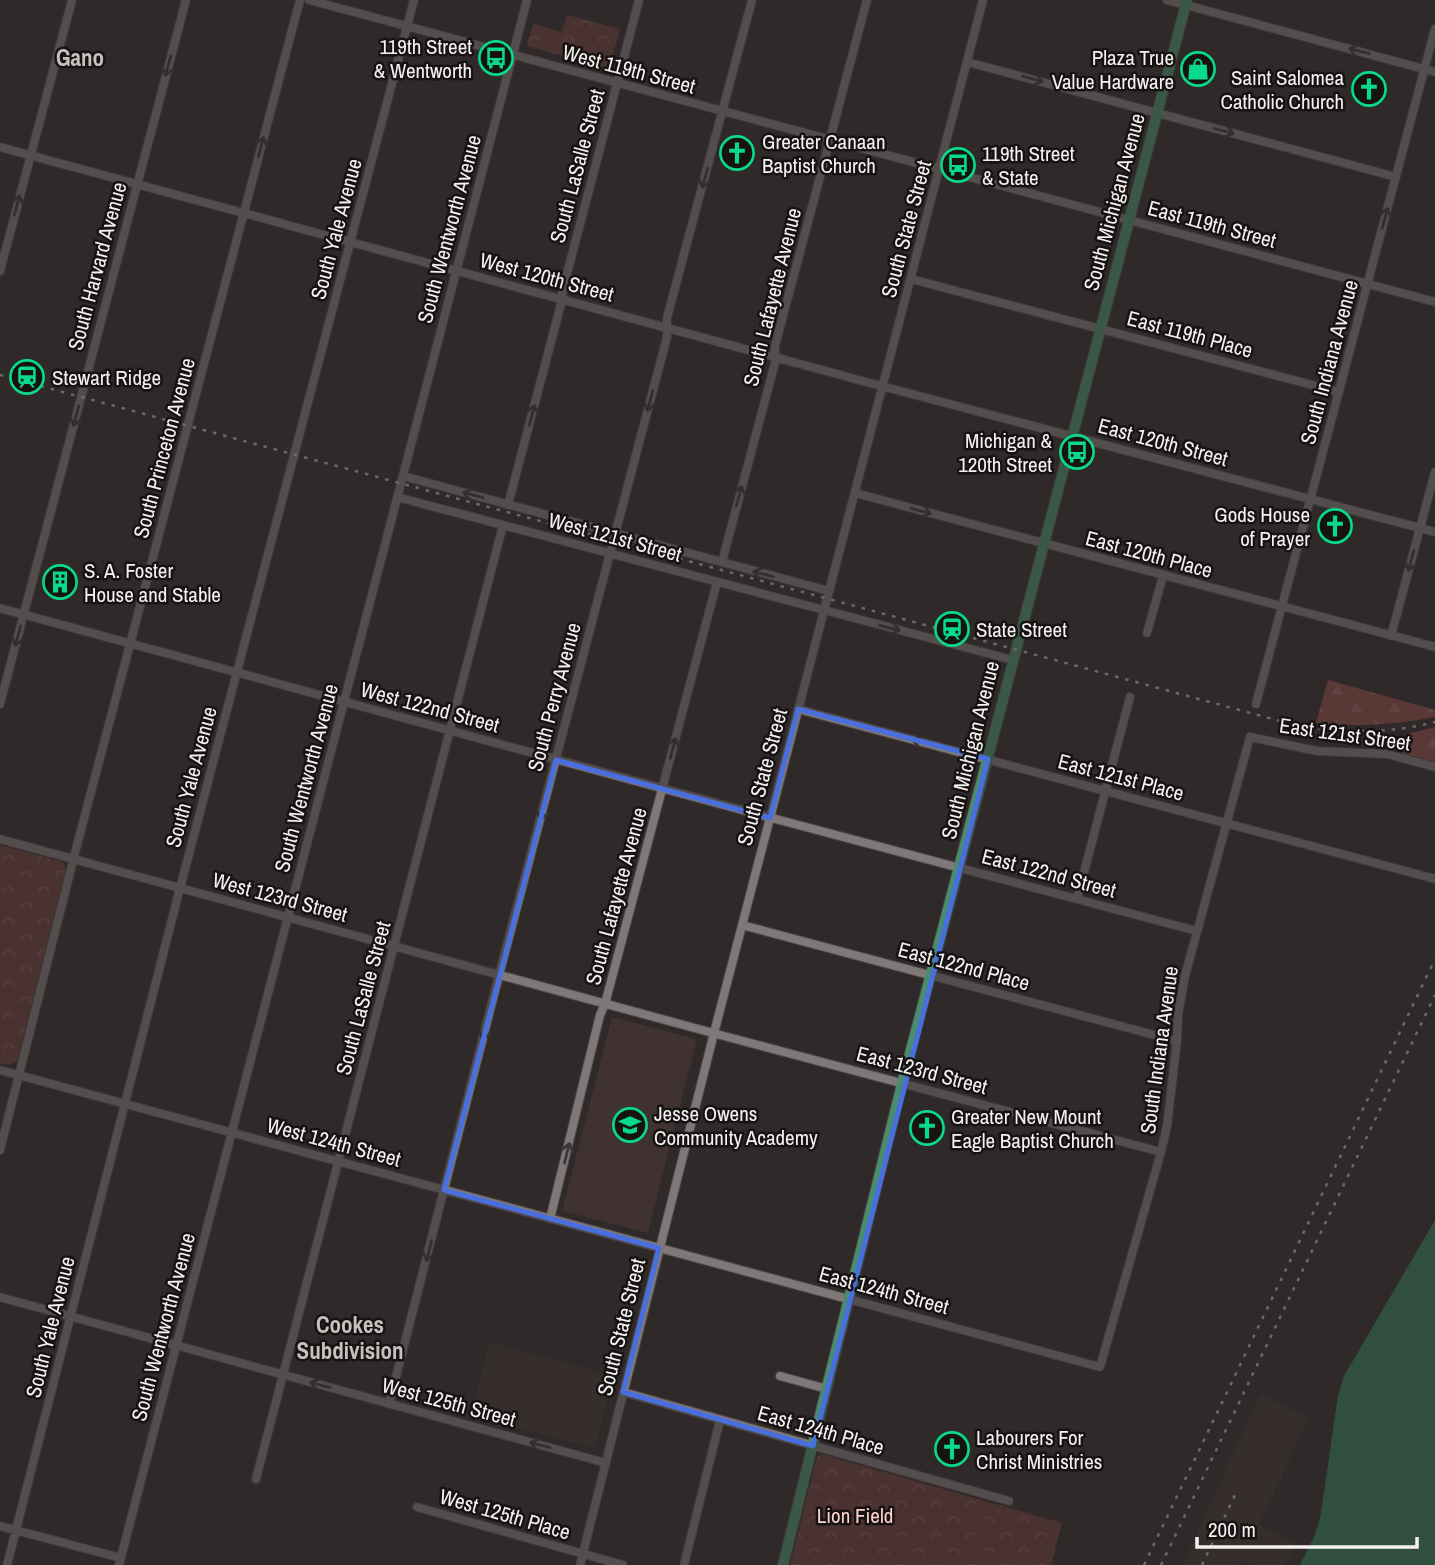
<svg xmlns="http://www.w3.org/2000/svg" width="1435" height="1565" viewBox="0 0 1435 1565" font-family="'Archivo Narrow',sans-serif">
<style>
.built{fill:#3f3231}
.forest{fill:url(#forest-firs)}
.park{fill:url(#park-crowns)}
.water{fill:#337d58}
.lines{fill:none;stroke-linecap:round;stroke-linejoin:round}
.minor-casing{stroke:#4d4847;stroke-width:10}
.major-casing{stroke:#4d4847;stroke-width:12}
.minor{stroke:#807878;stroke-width:8}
.major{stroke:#488e6d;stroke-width:10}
.rail{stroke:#b9b4b4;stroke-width:2.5;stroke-dasharray:3.5 7;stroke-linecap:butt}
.oneway{stroke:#3b3636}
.marked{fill:none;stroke:#486fdd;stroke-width:5;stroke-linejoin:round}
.labels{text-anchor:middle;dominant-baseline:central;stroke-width:5;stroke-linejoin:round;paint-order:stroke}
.poi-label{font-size:21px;fill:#f5f1f0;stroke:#161312;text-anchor:start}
.street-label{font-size:21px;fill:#f5f1f0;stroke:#161312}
.park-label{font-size:21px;fill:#fdd1ce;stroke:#161312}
.neighbourhood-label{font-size:23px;font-weight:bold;fill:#c8bfbf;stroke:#161312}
</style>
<defs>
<pattern id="forest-firs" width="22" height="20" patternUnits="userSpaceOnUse" patternTransform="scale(1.75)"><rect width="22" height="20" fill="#8f4946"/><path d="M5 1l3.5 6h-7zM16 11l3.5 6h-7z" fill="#9f6461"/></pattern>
<pattern id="park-crowns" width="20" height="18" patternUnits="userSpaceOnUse" patternTransform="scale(1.75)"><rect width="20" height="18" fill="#6c3c39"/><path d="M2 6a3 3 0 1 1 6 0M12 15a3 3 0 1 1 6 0" fill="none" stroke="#825956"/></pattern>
</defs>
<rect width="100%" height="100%" fill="#302929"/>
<path class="built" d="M 612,1017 L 697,1039 L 648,1233 L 562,1211 Z
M 490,1342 L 614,1376 L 594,1448 L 470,1415 Z
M 1260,1394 L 1309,1418 L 1259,1525 L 1296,1544 L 1285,1565 L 1255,1565 L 1242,1559 L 1239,1565 L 1183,1565 Z"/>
<path class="forest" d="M 1328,680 L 1435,710 L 1435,717 C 1395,725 1356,727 1316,723 Z
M 1435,727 L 1435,763 L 1403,755 L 1408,734 Z"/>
<path class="park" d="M 567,15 L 620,29 L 609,69 L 527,46 L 533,24 L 562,32 Z
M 0,845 L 63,862 L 66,868 L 17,1062 L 8,1065 L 0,1063 Z
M 821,1454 L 1062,1523 L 1051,1565 L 790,1565 L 817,1457 Z"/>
<path class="water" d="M 1435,1220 L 1435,1565 L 1300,1565 L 1314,1537 L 1320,1519 L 1338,1396 L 1344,1376 Z"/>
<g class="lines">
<g class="minor-casing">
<path id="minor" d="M 309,0 L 1435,302
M 1167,0 L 1435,72
M 967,62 L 1396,177
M 0,147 L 870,383 L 1435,532
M 0,271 L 72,0
M 911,279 L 1339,392
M 403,476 L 829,591
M 855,493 L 1435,647
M 397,497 L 1013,660
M 508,505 L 561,304 L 563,289 L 639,0
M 722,562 L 775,363 L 775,346 L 867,0
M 0,608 L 757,814 L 1197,931
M 1147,633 L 1163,576
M 1391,636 L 1435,472
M 0,704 L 186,0
M 1256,704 L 1435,29
M 798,709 L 1435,879
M 0,839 L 724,1036 L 1161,1152
M 1077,899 L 1130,697
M 742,925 L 1177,1041
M 0,1070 L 1100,1367 L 1161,1152 L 1167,1126 L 1177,1041 L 1178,1015 L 1185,976 L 1250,737 L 1317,751 L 1387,754 L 1435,767
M 0,1150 L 76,849 L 300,0
M 550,1219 L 600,1015 L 605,1004 L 717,582
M 0,1297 L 606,1463
M 780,1376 L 827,1389
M 623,1392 L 1009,1501
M 389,1404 L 499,975 L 667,337 L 667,318 L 752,0
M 256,1479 L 503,525
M 417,1507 L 623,1565
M 0,1526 L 121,1558
M 7,1565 L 180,888 L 414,0
M 119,1565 L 527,0
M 580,1565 L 714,1033 L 983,0
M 684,1565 L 720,1420"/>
</g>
<g class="major-casing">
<path id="major" d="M 783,1565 L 902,1084 L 1187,0"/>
</g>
<use href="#minor" class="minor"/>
<use href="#major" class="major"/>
<path class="rail" d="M 0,375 L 1295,725 C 1342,733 1389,734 1435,722
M 1144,1565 L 1435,959
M 1161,1565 L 1435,995
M 1202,1565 L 1235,1495"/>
</g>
<defs><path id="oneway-shaft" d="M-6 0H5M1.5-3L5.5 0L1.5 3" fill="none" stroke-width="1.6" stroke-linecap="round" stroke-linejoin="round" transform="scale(1.75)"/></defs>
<g class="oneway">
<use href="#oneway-shaft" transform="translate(1359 51) rotate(-165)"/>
<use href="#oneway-shaft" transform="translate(168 66) rotate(105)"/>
<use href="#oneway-shaft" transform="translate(1033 79) rotate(15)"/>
<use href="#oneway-shaft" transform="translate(1224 131) rotate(15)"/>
<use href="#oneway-shaft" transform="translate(261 147) rotate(-75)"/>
<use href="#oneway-shaft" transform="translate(705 178) rotate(105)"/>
<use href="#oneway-shaft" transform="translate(17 205) rotate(-75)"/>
<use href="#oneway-shaft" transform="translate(1385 218) rotate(-75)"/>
<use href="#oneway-shaft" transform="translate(650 401) rotate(105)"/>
<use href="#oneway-shaft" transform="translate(532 415) rotate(-75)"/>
<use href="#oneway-shaft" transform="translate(76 416) rotate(105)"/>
<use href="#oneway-shaft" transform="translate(473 495) rotate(-165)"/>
<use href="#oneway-shaft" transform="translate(739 496) rotate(-75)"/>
<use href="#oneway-shaft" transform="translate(921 511) rotate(15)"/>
<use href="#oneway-shaft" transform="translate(1411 561) rotate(105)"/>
<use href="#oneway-shaft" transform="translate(763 574) rotate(-165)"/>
<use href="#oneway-shaft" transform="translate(890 628) rotate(14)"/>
<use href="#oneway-shaft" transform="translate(18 636) rotate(105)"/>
<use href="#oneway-shaft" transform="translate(922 742) rotate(-165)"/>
<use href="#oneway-shaft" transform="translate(673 748) rotate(-75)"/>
<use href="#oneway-shaft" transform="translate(543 810) rotate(105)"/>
<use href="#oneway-shaft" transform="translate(485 1030) rotate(104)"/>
<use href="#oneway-shaft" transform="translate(567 1153) rotate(-76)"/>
<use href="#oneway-shaft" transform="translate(429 1251) rotate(104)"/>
<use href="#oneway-shaft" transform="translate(320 1385) rotate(-165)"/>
<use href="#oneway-shaft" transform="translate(540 1445) rotate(-165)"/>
</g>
<path d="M0 0H1435V1565H0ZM 798,709 L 988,759 L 813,1446 L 623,1392 L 659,1248 L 444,1190 L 556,760 L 770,818 Z" fill="#302929" fill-opacity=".55" fill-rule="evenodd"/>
<path class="marked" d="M 798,709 L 988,759 L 813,1446 L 623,1392 L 659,1248 L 444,1190 L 556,760 L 770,818 Z"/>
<defs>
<g id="bus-ring" transform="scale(1.75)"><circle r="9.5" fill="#161312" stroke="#08d98b" stroke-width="1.5"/><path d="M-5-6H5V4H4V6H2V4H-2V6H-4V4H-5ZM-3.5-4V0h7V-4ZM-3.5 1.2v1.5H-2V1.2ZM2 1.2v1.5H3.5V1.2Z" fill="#08d98b"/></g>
<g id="shop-ring" transform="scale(1.75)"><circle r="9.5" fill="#161312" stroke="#08d98b" stroke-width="1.5"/><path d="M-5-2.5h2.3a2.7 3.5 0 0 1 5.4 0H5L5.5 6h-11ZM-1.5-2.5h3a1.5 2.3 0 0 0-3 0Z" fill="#08d98b"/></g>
<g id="church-ring" transform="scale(1.75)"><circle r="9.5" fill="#161312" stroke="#08d98b" stroke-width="1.5"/><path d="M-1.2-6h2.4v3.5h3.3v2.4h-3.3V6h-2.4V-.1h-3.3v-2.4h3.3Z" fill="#08d98b"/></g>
<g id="station-ring" transform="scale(1.75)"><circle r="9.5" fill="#161312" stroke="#08d98b" stroke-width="1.5"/><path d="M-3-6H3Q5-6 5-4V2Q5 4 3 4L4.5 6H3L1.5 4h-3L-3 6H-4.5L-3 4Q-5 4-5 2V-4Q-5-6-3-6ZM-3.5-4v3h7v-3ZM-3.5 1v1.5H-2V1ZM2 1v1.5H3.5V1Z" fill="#08d98b"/></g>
<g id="building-ring" transform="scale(1.75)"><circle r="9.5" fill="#161312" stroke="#08d98b" stroke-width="1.5"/><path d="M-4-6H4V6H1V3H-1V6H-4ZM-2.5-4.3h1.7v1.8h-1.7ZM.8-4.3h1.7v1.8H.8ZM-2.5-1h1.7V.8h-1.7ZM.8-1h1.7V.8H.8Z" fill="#08d98b"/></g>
<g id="school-ring" transform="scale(1.75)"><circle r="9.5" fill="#161312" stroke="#08d98b" stroke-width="1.5"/><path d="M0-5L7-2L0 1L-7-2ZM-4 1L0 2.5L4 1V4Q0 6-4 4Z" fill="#08d98b"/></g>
</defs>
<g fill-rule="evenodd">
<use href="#bus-ring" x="496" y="58"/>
<use href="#shop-ring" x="1198" y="69"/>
<use href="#church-ring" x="1369" y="89"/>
<use href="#church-ring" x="737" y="153"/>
<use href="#bus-ring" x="958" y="165"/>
<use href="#station-ring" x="27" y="377"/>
<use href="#bus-ring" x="1077" y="452"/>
<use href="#church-ring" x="1335" y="526"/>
<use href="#building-ring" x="60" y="582"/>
<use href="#station-ring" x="952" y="629"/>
<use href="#school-ring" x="630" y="1125"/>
<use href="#church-ring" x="927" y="1128"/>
<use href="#church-ring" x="952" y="1449"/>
</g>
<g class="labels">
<g class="poi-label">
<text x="472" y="46" text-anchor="end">119th Street<tspan x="472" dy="24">&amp; Wentworth</tspan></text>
<text x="1174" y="57" text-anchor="end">Plaza True<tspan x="1174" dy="24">Value Hardware</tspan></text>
<text x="1344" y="77" text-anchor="end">Saint Salomea<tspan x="1344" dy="24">Catholic Church</tspan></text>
<text x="762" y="141">Greater Canaan<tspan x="762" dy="24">Baptist Church</tspan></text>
<text x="982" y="153">119th Street<tspan x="982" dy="24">&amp; State</tspan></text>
<text x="52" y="377">Stewart Ridge</text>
<text x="1052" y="440" text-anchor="end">Michigan &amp;<tspan x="1052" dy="24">120th Street</tspan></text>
<text x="1310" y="514" text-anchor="end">Gods House<tspan x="1310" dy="24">of Prayer</tspan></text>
<text x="84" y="570">S. A. Foster<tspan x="84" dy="24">House and Stable</tspan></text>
<text x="976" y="629">State Street</text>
<text x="654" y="1113">Jesse Owens<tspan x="654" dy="24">Community Academy</tspan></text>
<text x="951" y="1116">Greater New Mount<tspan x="951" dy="24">Eagle Baptist Church</tspan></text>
<text x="976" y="1437">Labourers For<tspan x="976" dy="24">Christ Ministries</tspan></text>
</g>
<g class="street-label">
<text transform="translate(629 69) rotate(15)">West 119th Street</text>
<text transform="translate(577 166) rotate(-75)">South LaSalle Street</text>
<text transform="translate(1114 202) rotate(-75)">South Michigan Avenue</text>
<text transform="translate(1212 224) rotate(15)">East 119th Street</text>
<text transform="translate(336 229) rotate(-75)">South Yale Avenue</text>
<text transform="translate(449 229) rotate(-75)">South Wentworth Avenue</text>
<text transform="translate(906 229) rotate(-75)">South State Street</text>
<text transform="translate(97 266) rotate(-75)">South Harvard Avenue</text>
<text transform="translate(547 277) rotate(15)">West 120th Street</text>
<text transform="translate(772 297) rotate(-76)">South Lafayette Avenue</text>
<text transform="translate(1190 334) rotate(15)">East 119th Place</text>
<text transform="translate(1329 362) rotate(-75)">South Indiana Avenue</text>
<text transform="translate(1163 442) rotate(15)">East 120th Street</text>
<text transform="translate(164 448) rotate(-75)">South Princeton Avenue</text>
<text transform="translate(615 537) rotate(15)">West 121st Street</text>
<text transform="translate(1149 554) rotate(15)">East 120th Place</text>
<text transform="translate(554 697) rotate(-75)">South Perry Avenue</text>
<text transform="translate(430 707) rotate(15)">West 122nd Street</text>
<text transform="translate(1345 734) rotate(8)">East 121st Street</text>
<text transform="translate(970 750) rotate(-76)">South Michigan Avenue</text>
<text transform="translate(191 777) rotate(-75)">South Yale Avenue</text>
<text transform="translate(762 777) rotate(-75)">South State Street</text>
<text transform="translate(1121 777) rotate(15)">East 121st Place</text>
<text transform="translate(306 778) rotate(-75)">South Wentworth Avenue</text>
<text transform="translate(1049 873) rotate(15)">East 122nd Street</text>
<text transform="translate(616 896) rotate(-75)">South Lafayette Avenue</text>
<text transform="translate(280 897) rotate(15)">West 123rd Street</text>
<text transform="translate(964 966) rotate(15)">East 122nd Place</text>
<text transform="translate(363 998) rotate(-75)">South LaSalle Street</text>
<text transform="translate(1159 1050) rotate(-82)">South Indiana Avenue</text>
<text transform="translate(922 1070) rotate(15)">East 123rd Street</text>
<text transform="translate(334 1142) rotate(15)">West 124th Street</text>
<text transform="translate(884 1290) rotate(15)">East 124th Street</text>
<text transform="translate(50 1327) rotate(-76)">South Yale Avenue</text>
<text transform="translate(163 1327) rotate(-75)">South Wentworth Avenue</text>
<text transform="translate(621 1327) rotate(-76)">South State Street</text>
<text transform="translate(449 1402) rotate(15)">West 125th Street</text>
<text transform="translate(821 1430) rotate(16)">East 124th Place</text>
<text transform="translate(505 1514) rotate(16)">West 125th Place</text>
</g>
<g class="park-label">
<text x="855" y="1515">Lion Field</text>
</g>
<g class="neighbourhood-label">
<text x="80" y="57">Gano</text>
<text x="350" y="1324">Cookes<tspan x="350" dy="26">Subdivision</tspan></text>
</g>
</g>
<path d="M1197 1537v10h220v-10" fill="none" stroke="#f5f1f0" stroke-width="3.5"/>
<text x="1208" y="1537" font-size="21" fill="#f5f1f0" stroke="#161312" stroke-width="5" paint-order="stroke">200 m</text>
</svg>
